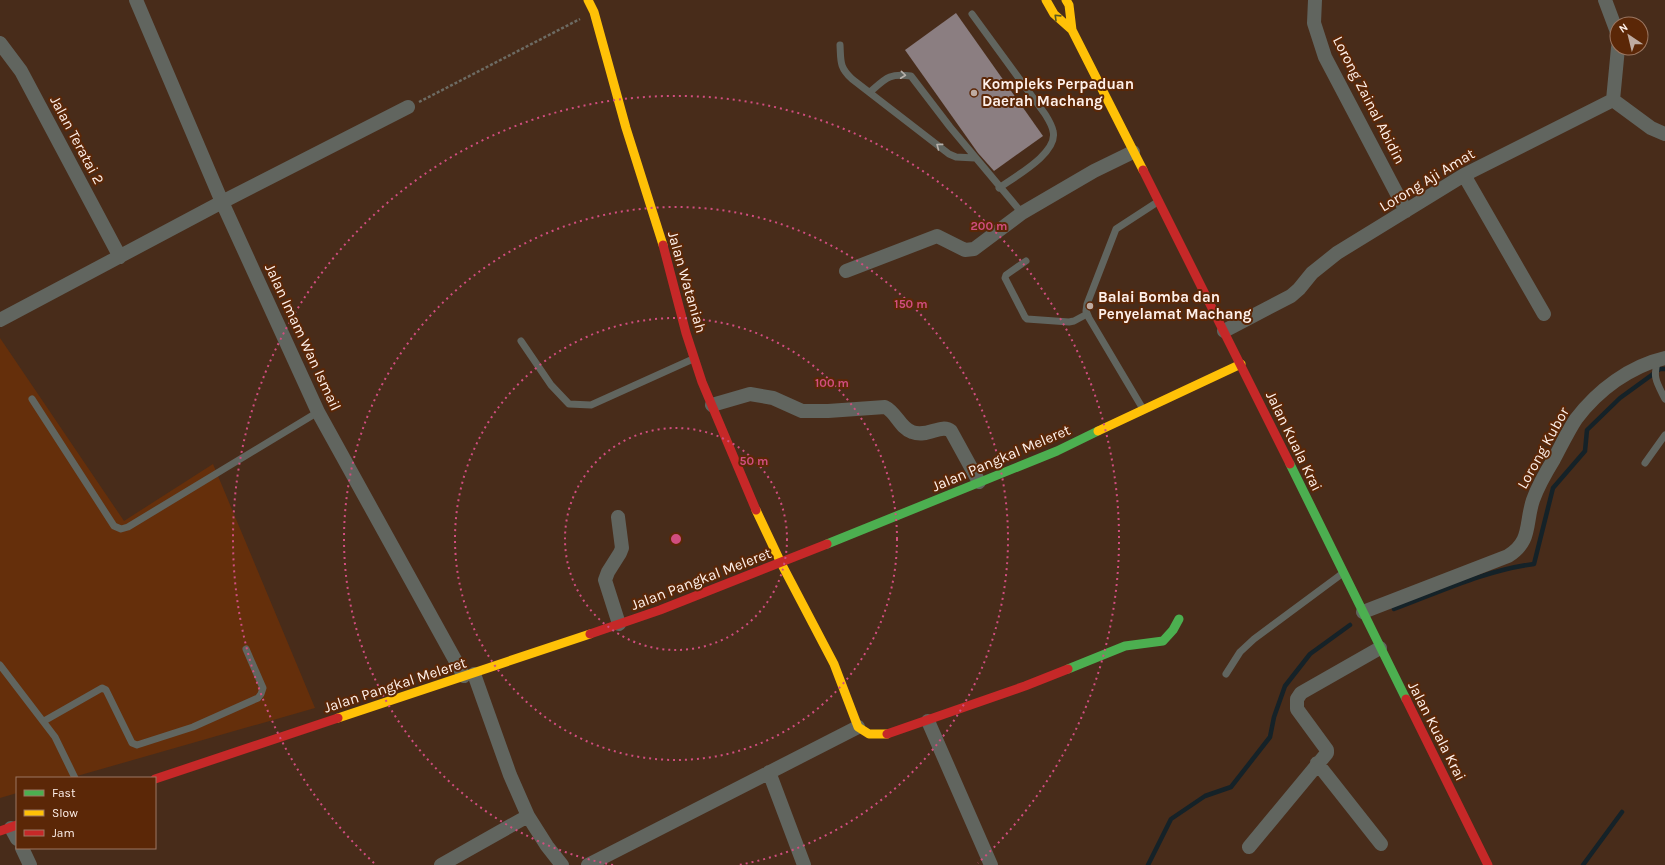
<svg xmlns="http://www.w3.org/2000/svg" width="1665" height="865" viewBox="0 0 1665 865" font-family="Karla,sans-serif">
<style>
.built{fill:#652f0b}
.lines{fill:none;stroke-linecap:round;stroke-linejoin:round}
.stream{stroke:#152228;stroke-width:4.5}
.building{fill:#8b7e81}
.path{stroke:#6d6b63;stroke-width:2.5;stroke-dasharray:3 2;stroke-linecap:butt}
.lane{stroke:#61655f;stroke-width:7}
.street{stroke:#61655f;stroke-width:14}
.fast{stroke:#4caf50;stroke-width:9}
.slow{stroke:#ffc107;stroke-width:9}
.jam{stroke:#c62828;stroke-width:9}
.oneway{stroke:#565721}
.oneway2{stroke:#b7b1ab}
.ring{fill:none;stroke:#d14e7f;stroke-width:2;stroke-dasharray:2 4}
.poi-dot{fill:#beaba1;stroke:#5b2707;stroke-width:1.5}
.labels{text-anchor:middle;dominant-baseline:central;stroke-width:4;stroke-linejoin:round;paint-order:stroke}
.poi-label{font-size:15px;font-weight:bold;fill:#fef0ea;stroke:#5b2707;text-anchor:start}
.street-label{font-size:15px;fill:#fef0ea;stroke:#5b2707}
.centre{fill:#d14e7f;stroke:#5b2707;stroke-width:2}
.ring-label{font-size:12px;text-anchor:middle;font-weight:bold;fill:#d14e7f;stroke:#5b2707;stroke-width:4;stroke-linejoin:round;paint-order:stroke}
</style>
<rect width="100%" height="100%" fill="#482c1a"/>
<path class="built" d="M 0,338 L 124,521 L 213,464 L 315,708 L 70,778 L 17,778 L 17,793 L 0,798 Z"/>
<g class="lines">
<path class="stream" d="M 1394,609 C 1440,592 1486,570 1534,564 L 1553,488 L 1585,451 L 1587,430 L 1620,398 L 1660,369 L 1665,369
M 1148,865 L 1171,819 L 1205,796 L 1231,787 L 1270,737 L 1274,717 L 1285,686 L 1310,654 L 1350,625
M 1583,865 L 1622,812"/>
</g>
<path class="building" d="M 956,13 L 1043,136 L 994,171 L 978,153 L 905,50 Z"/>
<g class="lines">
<path class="path" d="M 419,102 L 580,19"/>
<path class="lane" d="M 972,14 L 1045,114 C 1048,119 1052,125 1053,131 C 1059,153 1014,177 999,188
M 840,45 C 841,61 839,67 852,79 L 949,154 L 956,157 L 975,158
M 870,92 C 886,78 889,73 911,76 L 950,127 L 1022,213
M 1026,261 L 1006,275 L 1005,278 L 1025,317 L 1027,319 L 1069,322 L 1074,321 L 1087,314
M 521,341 L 551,385 L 569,404 L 591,405 L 693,359
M 1658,360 C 1652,377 1657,383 1665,399
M 32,399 L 114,526 L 121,529 L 128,527 L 318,412
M 1143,409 L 1089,318 L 1086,311 L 1087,304 L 1116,229 L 1159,201
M 1645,463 L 1665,435
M 0,665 L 55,737 L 75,778
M 1226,674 L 1240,652 L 1254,639 L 1343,573
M 44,721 L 102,688 L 106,690 L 132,743 L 137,745 L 193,727 L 258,698 L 261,694 L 263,688 L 246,649"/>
<path class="street" d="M 136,0 L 222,202 L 318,412 L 464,676
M 1315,0 L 1314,23 L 1325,57 L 1406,211
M 1605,0 L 1617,32
M 0,43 L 21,71 L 120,257
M 1613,100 L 1651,128 L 1665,134
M 1464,175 L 1544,314
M 846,271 L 937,236 L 965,250 L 974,249 L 1022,213 L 1094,171 L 1133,152
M 0,320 L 222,202 L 408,107
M 1224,331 L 1291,296 L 1299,289 L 1312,273 L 1337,253 L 1464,175 L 1613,100 L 1618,48
M 712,405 L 750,394 L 773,398 L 802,411 L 828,411 L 885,407 C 896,412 900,428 912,432 C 928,438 941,423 951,431 L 979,482
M 618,517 L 622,548 L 620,553 L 608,572 L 605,580 L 619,624
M 1363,612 L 1508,556 C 1532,541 1525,524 1533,500 C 1538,486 1546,472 1554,459 C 1561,446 1568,431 1576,419 C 1598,390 1630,366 1665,358
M 474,674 L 510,775 L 528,816 L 547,846 L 562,865
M 928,721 L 991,865
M 1317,763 L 1381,844
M 769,772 L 804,865
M 11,828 L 17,839
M 1249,847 L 1327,753 L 1327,750 L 1297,709 L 1297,699 L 1301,693 L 1380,648
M 22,848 L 30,865
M 441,865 L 528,816
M 588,865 L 858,727"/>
<path class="fast" d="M 1290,464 L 1406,699
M 827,544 L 1057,451 L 1098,431
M 1068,669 L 1125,646 L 1163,641 L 1173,630 L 1179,619"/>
<path class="slow" d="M 588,0 L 594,12 L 626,128 L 663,245
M 1046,0 L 1054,14 L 1072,30
M 1066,0 L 1069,5 L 1072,30 L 1143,170
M 1098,431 L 1241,364
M 756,510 L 781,563 L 834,664 L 858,727 L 869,734 L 887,734
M 338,718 L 590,634"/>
<path class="jam" d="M 1143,170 L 1290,464
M 663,245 L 686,333 L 702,382 L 756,510
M 590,634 L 660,610 L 827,544
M 1406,699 L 1488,865
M 887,734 L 1025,686 L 1068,669
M 155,779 L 338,718
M 0,831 L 17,825"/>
</g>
<defs><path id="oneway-chevron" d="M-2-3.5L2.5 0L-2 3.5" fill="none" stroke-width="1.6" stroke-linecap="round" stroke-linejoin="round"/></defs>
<use class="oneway" href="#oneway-chevron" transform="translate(1057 17) rotate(-136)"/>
<g class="oneway2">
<use href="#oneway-chevron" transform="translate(903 75) rotate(6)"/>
<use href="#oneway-chevron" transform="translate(939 146) rotate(-143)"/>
</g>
<g class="ring">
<circle cx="676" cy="539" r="111"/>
<circle cx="676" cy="539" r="221"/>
<path d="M613 865A332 332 0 1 1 739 865"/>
<path d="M374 863A443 443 0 1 1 978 863"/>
</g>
<g class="poi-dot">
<circle cx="974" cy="93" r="4"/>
<circle cx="1090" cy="306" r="4"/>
</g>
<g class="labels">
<g class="poi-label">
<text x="982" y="84">Kompleks Perpaduan<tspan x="982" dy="17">Daerah Machang</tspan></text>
<text x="1098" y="297">Balai Bomba dan<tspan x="1098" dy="17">Penyelamat Machang</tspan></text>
</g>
<g class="street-label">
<text transform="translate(1369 100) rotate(63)">Lorong Zainal Abidin</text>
<text transform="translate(77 140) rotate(62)">Jalan Teratai 2</text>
<text transform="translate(1427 180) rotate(-31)">Lorong Aji Amat</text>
<text transform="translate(687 282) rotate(74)">Jalan Wataniah</text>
<text transform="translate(303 337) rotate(65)">Jalan Imam Wan Ismail</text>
<text transform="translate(1294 441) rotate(64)">Jalan Kuala Krai</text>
<text transform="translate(1543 448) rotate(-61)">Lorong Kubor</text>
<text transform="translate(1001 458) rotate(-23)">Jalan Pangkal Meleret</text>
<text transform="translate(701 579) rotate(-21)">Jalan Pangkal Meleret</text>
<text transform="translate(395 685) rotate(-18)">Jalan Pangkal Meleret</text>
<text transform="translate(1437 731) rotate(63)">Jalan Kuala Krai</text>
</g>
</g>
<circle cx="676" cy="539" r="6" class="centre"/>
<g class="ring-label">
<text x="989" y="230">200 m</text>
<text x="911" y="308">150 m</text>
<text x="832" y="387">100 m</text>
<text x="754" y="465">50 m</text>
</g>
<rect x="16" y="777" width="140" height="72" fill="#5b2707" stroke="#9c7762"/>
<rect x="24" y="790" width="20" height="6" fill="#4caf50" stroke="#9c7762"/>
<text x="52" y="797" font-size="12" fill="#fef0ea">Fast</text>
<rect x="24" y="810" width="20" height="6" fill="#ffc107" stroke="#9c7762"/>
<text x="52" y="817" font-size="12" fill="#fef0ea">Slow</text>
<rect x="24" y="830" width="20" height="6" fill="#c62828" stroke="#9c7762"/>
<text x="52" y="837" font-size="12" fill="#fef0ea">Jam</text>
<g transform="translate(1629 36) rotate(325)"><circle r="19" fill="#5b2707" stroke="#9c7762"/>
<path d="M0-3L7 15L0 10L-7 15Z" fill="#beaba1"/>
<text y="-6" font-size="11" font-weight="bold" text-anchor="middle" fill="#fef0ea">N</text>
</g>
</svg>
